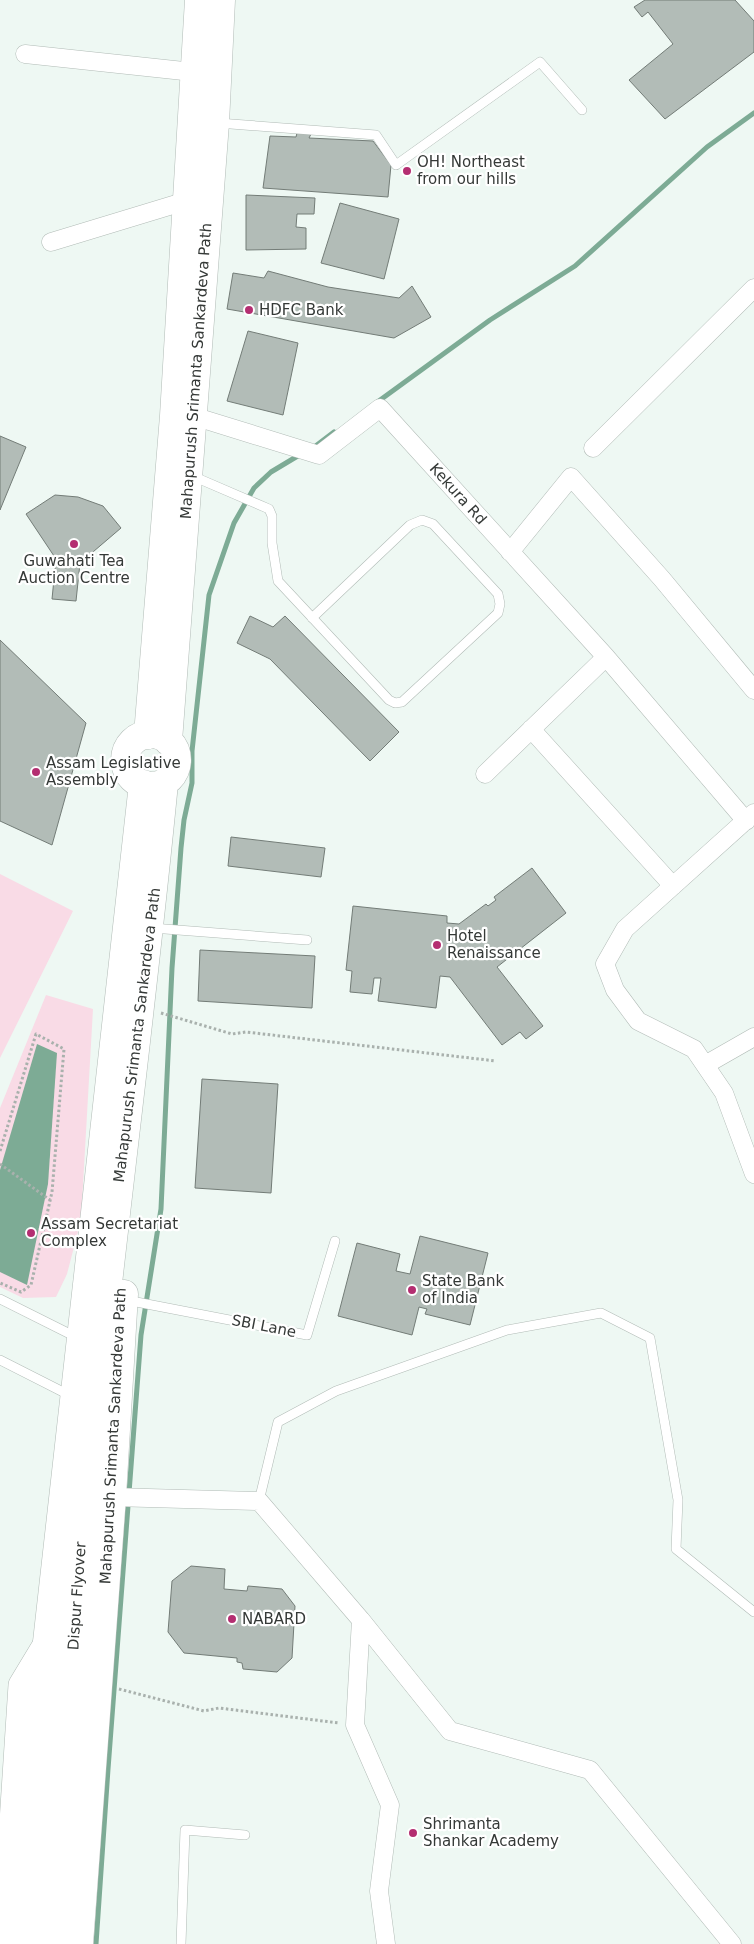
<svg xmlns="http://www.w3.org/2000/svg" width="754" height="1944" viewBox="0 0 754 1944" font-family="'DejaVu Sans',sans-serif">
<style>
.green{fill:#f9dbe6}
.water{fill:#7dab95}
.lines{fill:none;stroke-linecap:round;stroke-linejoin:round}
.stream{stroke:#7dab95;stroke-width:5}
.building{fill:#b2bcb7;stroke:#737c77}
.lane-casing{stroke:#b1bbb6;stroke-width:10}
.street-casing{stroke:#b1bbb6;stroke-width:19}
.secondary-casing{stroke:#b1bbb6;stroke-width:26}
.primary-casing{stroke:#b1bbb6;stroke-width:29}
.path{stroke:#a9b1ad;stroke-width:3;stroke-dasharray:2.5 2.5;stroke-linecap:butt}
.lane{stroke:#fff;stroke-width:9}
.street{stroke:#fff;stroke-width:18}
.secondary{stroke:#fff;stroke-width:25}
.primary{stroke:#fff;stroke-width:28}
.poi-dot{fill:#b42e71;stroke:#fff;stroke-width:2}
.labels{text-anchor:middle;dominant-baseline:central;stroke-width:4.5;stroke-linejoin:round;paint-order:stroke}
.poi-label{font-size:15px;fill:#353937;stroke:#fff;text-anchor:start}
.street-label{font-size:15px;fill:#353937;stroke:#fff}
</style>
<rect width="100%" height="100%" fill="#eef8f3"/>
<path class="green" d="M 0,874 L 73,911 L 0,1058 Z
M 46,995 L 93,1009 L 81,1220 L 67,1274 L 56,1297 L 23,1298 L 0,1287 L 0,1108 Z"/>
<path class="water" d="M 37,1044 L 57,1053 L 48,1184 L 27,1285 L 0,1272 L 0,1170 Z"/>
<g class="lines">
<path class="stream" d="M 376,403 L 490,320 L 575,266 L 707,147 L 754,113
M 313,448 L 334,432
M 96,1944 L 108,1769 L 141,1335 L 161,1209 L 172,968 L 181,848 L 184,820 L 192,783 L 192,751 L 209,595 L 234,523 L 254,488 L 271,472 L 301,454"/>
</g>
<path class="building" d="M 645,0 L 735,0 L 754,21 L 754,52 L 665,119 L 629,80 L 673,44 L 648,12 L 642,17 L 634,7 Z
M 297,133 L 311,134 L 309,138 L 373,141 L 391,165 L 388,197 L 263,188 L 270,136 L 296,137 Z
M 246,195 L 315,198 L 314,214 L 297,214 L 296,227 L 306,228 L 306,249 L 246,250 Z
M 340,203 L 399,219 L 384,279 L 321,263 Z
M 268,271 L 328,287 L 399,298 L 412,286 L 431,317 L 394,338 L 227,309 L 233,273 L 264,278 Z
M 248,331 L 298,343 L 283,415 L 227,401 Z
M 0,436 L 26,447 L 0,510 Z
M 55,495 L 78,497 L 103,506 L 121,528 L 80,563 L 76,601 L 52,599 L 56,559 L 26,514 Z
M 250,616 L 273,627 L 285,616 L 399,732 L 370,761 L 270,659 L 237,643 Z
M 0,640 L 86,723 L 52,845 L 0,821 Z
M 231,837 L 325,848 L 321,877 L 228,866 Z
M 532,868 L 566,913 L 497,967 L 543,1026 L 526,1039 L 520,1032 L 502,1045 L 450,977 L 440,976 L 436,1008 L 378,1001 L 381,978 L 374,978 L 372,994 L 350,992 L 352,971 L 346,970 L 353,906 L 447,916 L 447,923 L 459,924 L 486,904 L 488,906 L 496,900 L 494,897 Z
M 200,950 L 315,956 L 312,1008 L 198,1001 Z
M 202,1079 L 278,1084 L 271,1193 L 195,1188 Z
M 420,1236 L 488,1253 L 470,1325 L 425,1314 L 427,1309 L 419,1307 L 412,1335 L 338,1316 L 357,1243 L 400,1254 L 396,1271 L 410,1274 Z
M 191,1566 L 225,1569 L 224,1589 L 247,1591 L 248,1586 L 282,1589 L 295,1606 L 292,1658 L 277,1672 L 243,1669 L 242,1663 L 237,1662 L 237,1658 L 184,1653 L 168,1632 L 172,1581 Z"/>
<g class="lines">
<g class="lane-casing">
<path id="lane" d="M 218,123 L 376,135 L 396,165 L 540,62 L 582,110
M 190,475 L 269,509 L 272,516 L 272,543 L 278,581 L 389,700 L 395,703 L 402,702 L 498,613 L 500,604 L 498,594 L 433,524 L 422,520 L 410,525 L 312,618
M 152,928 L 307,940
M 0,1299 L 78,1338
M 126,1300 L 307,1335 L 335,1241
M 0,1360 L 71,1396
M 259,1501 L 278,1422 L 336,1391 L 507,1330 L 601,1313 L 650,1338 L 678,1500 L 676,1549 L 754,1612
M 181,1944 L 185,1830 L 245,1835"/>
</g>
<g class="street-casing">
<path id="street" d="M 25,54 L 193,72
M 51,242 L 186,201
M 193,416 L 319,455 L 380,408 L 606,657
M 593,448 L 754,288
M 510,552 L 571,477 L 662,579 L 754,690
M 531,729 L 673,886
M 485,774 L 606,657 L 746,821
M 754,813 L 625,929 L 605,964 L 615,990 L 638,1021 L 694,1049 L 724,1093 L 754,1174
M 705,1065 L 754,1037
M 112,1497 L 259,1501 L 361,1620 L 355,1725 L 390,1805 L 379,1891 L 386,1944
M 361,1620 L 450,1731 L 590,1770 L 732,1944"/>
</g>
<g class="secondary-casing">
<path id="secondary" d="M 4,1944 L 21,1685 L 47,1642"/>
</g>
<g class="primary-casing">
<path id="primary" d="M125 760a26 26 0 1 1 52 0a26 26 0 1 1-52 0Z
M 148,735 L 174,416 L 199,0
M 168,741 L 215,123 L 221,0
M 28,1944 L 47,1642 L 143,784
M 52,1944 C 65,1763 77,1581 95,1400 C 117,1194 144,989 164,783
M 79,1944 L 112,1497 L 124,1294"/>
</g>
<path class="path" d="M 161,1013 L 232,1034 L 246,1032 L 496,1061
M 0,1151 L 36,1034 L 64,1049 L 52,1192 L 31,1285 L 21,1292 L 0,1283
M 0,1164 L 50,1200
M 119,1689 L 204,1711 L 219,1708 L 339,1723"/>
<use href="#lane" class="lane"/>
<use href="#street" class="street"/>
<use href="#secondary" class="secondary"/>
<use href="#primary" class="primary"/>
</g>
<g class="poi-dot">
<circle cx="407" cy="171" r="5"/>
<circle cx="249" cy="310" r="5"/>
<circle cx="74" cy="544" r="5"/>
<circle cx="36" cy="772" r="5"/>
<circle cx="437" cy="945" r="5"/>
<circle cx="31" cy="1233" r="5"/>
<circle cx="412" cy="1290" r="5"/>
<circle cx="232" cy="1619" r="5"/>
<circle cx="413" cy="1833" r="5"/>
</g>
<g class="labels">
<g class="poi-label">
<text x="417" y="162">OH! Northeast<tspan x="417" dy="17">from our hills</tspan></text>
<text x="259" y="310">HDFC Bank</text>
<text x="74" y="561" text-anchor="middle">Guwahati Tea<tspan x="74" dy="17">Auction Centre</tspan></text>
<text x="46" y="763">Assam Legislative<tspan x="46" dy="17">Assembly</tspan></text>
<text x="447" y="936">Hotel<tspan x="447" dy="17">Renaissance</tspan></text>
<text x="41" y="1224">Assam Secretariat<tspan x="41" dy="17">Complex</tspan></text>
<text x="422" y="1281">State Bank<tspan x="422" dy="17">of India</tspan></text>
<text x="242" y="1619">NABARD</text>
<text x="423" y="1824">Shrimanta<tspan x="423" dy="17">Shankar Academy</tspan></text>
</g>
<g class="street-label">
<text transform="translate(196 371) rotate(-86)">Mahapurush Srimanta Sankardeva Path</text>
<text transform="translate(458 494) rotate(48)">Kekura Rd</text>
<text transform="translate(137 1035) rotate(-83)">Mahapurush Srimanta Sankardeva Path</text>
<text transform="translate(264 1326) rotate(11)">SBI Lane</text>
<text transform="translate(113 1436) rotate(-87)">Mahapurush Srimanta Sankardeva Path</text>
<text transform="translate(77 1596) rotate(-86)">Dispur Flyover</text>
</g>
</g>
</svg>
